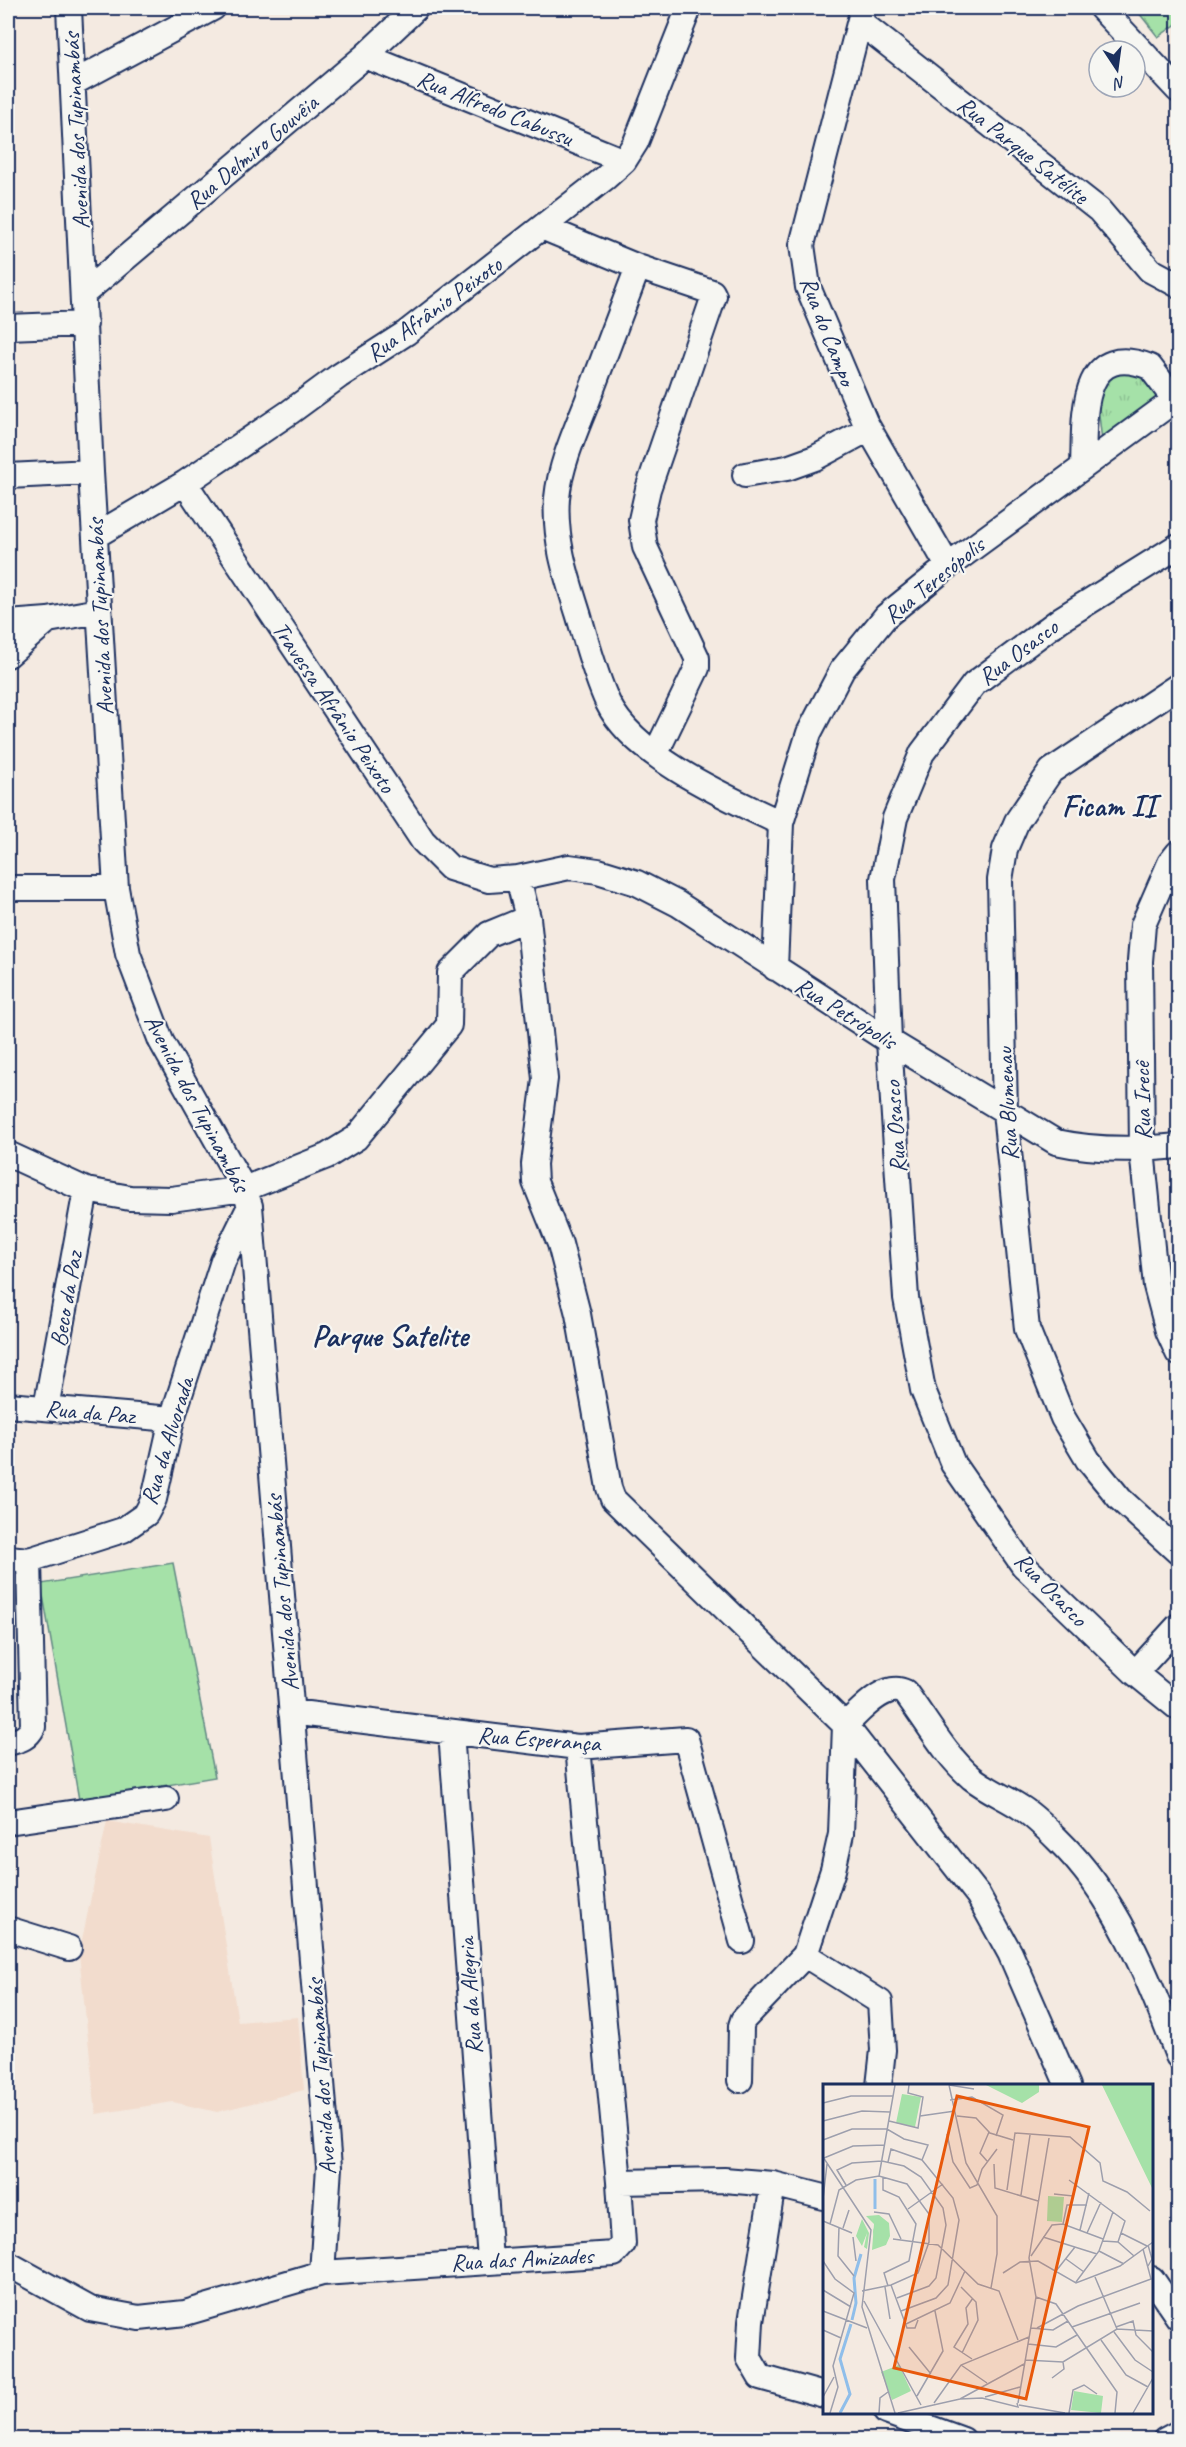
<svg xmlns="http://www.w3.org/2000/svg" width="1186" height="2447" viewBox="0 0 1186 2447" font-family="Caveat,sans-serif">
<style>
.built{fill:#f2dccd}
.grass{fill:url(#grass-tufts);stroke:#608883;stroke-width:1.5}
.forest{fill:url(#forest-firs);stroke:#608883;stroke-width:1.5}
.pitch{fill:#a5e1a8;stroke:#608883;stroke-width:1.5}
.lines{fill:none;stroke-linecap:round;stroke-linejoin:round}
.minor-casing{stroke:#1b2f5e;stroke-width:28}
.minor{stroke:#f6f6f2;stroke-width:24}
.labels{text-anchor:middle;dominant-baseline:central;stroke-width:4.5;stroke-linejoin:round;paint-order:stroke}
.street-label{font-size:24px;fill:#1b2f5e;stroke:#f6f6f2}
.district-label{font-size:30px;font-weight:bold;fill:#1b2f5e;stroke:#f6f6f2}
.inset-river{fill:none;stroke:#8fbeea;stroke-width:3}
.inset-road{fill:none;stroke:#9d9fad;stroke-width:1.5}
.view{fill:#e8590c;fill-opacity:0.15;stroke:#e8590c;stroke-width:3}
.inset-edge{fill:none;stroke:#1b2f5e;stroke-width:3}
</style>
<defs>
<pattern id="grass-tufts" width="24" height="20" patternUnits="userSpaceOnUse" patternTransform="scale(1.5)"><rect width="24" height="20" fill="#a5e1a8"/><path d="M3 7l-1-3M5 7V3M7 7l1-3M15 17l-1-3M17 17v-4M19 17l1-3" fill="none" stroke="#8dc193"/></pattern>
<pattern id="forest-firs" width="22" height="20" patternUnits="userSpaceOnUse" patternTransform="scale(1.5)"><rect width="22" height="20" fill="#a5e1a8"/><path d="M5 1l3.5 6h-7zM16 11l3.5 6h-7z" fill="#8dc193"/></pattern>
</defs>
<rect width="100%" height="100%" fill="#f4eae1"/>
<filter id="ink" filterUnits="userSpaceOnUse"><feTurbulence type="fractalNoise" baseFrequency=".0167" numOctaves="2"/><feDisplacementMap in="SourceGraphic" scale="12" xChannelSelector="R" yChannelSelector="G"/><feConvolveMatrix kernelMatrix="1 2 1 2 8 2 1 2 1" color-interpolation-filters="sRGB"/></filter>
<g filter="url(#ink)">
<path class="built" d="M 107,1821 L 209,1838 L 238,2022 L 298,2017 L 304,2090 L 217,2112 L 173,2102 L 96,2114 L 79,1954 Z"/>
<path class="grass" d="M 1129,366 L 1172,399 L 1103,451 L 1096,387 Z"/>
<path class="forest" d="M 1135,8 L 1178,8 L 1178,23 L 1158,37 Z"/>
<path class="pitch" d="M 173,1563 L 215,1777 L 79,1800 L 41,1584 Z"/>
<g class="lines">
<g class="minor-casing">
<path id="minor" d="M 69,8 L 91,472 L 116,888 L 128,954 L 161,1041 L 244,1189 L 250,1206 L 329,2167 L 322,2273
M 863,8 L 802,245 L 808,287 L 865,422 L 948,566
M 1101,8 L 1178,90
M 860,22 L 1099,210 L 1150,270 L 1178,285
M 365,56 L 624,161
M 73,83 L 213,8
M 544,228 L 638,267 L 712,292 L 714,296 L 648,489 L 641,520 L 645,547 L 697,658 L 697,668 L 656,753
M 638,267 C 621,312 604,357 587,402 C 575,432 560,466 557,498 C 554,538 566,575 578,613 C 587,643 595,675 608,703 C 634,757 728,798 781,823
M 84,293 L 365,56 L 416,8
M 8,327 L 85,324
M 1083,466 C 1085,422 1077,339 1150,367 L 1178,404
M 745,475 L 787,468 L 815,458 L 869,429
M 8,476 L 91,472
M 185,483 L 423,841 L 450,868 L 489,880 L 518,878 L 569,867 L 598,871 L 637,883 L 678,904 L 889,1041 L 1056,1142 C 1096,1151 1138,1150 1178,1146
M 95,536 L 185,483 L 290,412 L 339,376 L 406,333 L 605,178 L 624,161 L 636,142 L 689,8
M 1178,546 L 1061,619 L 974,684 L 922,753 L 895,818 L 883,879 L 889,1041 L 906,1298 L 923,1390 L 953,1464 L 1023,1565 L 1135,1673 L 1178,1708
M 8,623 L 48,620 L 99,611
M 8,655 L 48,620
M 1178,686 L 1051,771 L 1017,821 L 1005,849 L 1000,880 L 1005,1112 L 1027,1329 L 1063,1418 L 1088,1460 L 1120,1499 L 1178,1552
M 1178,853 L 1170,863 L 1143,925 L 1140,961 L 1142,1150 L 1156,1286 L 1168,1331 L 1178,1353
M 518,878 L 528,918 L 545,1079 L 534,1164 L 535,1182 L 560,1244 L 578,1314 L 609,1488 L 613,1499 L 845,1725 L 978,1895 L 1010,1953 L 1068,2086
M 8,888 L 116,888
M 775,968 L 781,823 L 809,733 L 842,670 L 886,616 L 948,566 L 1176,399
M 8,1154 L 86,1190 L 130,1198 L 171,1199 L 244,1189 L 327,1156 L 356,1138 L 449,1025 L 450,973 L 489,934 L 528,918
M 8,1405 L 172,1419
M 46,1408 L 86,1190
M 8,1558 L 29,1560 L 123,1530 L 146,1514 L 154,1499 L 172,1419 L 223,1261 L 250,1206
M 1135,1673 L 1178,1626
M 291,1712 L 578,1747 L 686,1739 L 742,1941
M 451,1732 L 490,2260
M 8,1743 C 19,1740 27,1739 33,1727 L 29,1560
M 8,1822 L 166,1799
M 8,1929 L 69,1948
M 805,1955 L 880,2002 L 883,2050 L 879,2086
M 740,2080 L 741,2026 L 743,2020 L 805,1955 L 833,1870 L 841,1834 L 845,1725 C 859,1713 884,1681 905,1692 C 926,1720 945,1755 972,1778 C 987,1790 1007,1798 1023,1809 C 1035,1817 1047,1829 1057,1839 C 1118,1898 1148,1978 1178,2056
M 619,2182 L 724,2180 L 773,2184 L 824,2197
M 773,2184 L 751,2322 L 749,2358 L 760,2377 L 824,2395
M 8,2264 L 90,2309 L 139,2318 L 185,2313 L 322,2273 L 614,2254 L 623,2244 L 619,2182 L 578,1747
M 1152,2279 L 1178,2317
M 886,2412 L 963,2440
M 1165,2440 L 1178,2433"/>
</g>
<use href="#minor" class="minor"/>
</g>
</g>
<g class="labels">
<g class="street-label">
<text transform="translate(495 108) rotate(22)">Rua Alfredo Cabussu</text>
<text transform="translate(76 131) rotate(-93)">Avenida dos Tupinambás</text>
<text transform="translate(1023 150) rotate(38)">Rua Parque Satélite</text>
<text transform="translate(252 152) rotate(-40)">Rua Delmiro Gouvêia</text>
<text transform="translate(434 309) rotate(-36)">Rua Afrânio Peixoto</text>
<text transform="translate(828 331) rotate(69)">Rua do Campo</text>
<text transform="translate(934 580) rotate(-39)">Rua Teresópolis</text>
<text transform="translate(100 617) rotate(-93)">Avenida dos Tupinambás</text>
<text transform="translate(1018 652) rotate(-37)">Rua Osasco</text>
<text transform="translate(334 707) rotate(56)">Travessa Afrânio Peixoto</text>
<text transform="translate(846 1013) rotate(32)">Rua Petrópolis</text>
<text transform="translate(1142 1101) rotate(-91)">Rua Irecê</text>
<text transform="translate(197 1103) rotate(62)">Avenida dos Tupinambás</text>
<text transform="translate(1007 1104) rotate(-93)">Rua Blumenau</text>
<text transform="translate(895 1127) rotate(-94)">Rua Osasco</text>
<text transform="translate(66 1299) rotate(-80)">Beco da Paz</text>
<text transform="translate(90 1412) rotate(5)">Rua da Paz</text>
<text transform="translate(167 1441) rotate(-73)">Rua da Alvorada</text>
<text transform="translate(1051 1589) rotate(46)">Rua Osasco</text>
<text transform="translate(282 1593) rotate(-95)">Avenida dos Tupinambás</text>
<text transform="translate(539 1739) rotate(4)">Rua Esperança</text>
<text transform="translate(470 1996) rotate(-94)">Rua da Alegria</text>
<text transform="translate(321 2077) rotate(-94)">Avenida dos Tupinambás</text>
<text transform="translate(522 2259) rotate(-3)">Rua das Amizades</text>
</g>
<g class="district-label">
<text x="1109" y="806">Ficam II</text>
<text x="390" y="1336">Parque Satelite</text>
</g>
</g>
<g transform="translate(823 2084)">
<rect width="330" height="330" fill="#f4eae1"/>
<path d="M 56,131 L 66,139 L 67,152 L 63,161 L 49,166 L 51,140 L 43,132 ZM 39,135 L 46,149 L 44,165 L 41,163 L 44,149 L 39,162 L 33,152 Z" fill="#a5e1a8"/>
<path d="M 163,1 L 216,1 L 216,8 L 199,19 ZM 279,1 L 330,1 L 330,106 ZM 76,281 L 88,307 L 69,316 L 58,288 Z" fill="#a5e1a8"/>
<path d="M 79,10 L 98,13 L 92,43 L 73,39 ZM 225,112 L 241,113 L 239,138 L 224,137 ZM50 148a8 8 0 1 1 16 0a8 8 0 1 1-16 0ZM 251,307 L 280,312 L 278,329 L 248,326 Z" fill="#a5e1a8"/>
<path class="inset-river" d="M 52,95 L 52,125M 29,236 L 33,219 L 31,194 L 38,170M 17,329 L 27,310 L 17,275 L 28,240"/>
<path class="inset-road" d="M 126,1 L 143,79 L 174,132 L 174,170 L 168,204M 126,1 L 151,5M 127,16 L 149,13 L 180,31 L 173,52M 0,19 L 28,12 L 70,12M 97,32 L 132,27M 134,32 L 153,34 L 167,49 L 190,56M 0,37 L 39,27 L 67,28M 66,37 L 95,44 L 100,13 L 85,9 L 86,1M 124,50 L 130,78 L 147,104 L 154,101 L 159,85 L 174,65M 0,56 L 29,45 L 64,45 L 81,55 L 105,61 L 99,76M 0,73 L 48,146 L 39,223 L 72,329M 1,74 L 30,62 L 62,61M 164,77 L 157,69 L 166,48M 65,78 L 68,65 L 99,76 L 130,114 L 136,136 L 125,201 L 113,214 L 78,227M 171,80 L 172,104 L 215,117M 56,92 L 72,1M 60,93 L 60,106 L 76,113 L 93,140 L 86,177 L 61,189 L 65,202M 246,96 L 302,137 L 295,158M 23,101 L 14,86 L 29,79 L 59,77 L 81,82 L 98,93 L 120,124 L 123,141 L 113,194 L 106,202 L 74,214M 184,106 L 192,49 L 247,53 L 277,79 L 280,97 L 304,108 L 327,127M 231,110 L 250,112 L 253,101M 198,111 L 207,51M 0,115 L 4,80M 85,125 L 120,100M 51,128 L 66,130 L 78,155M 0,137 L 29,149M 7,140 L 16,106 L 33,96 L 56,92 L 84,100 L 106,130 L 106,158 L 95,189 L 68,201 L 39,207M 240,140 L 244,121 L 264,121M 16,143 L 15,172 L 31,192M 20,144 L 26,126M 257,146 L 266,109M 264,149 L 278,118M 298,149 L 324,162M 30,153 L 33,177M 220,153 L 274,170M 70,155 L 115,161 L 155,200 L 176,207 L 195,256M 280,157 L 295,158 L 311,172M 276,167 L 301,180M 208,172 L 229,141 L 240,140 L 280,155M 243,175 L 261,188M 0,177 L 12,195 L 31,209 L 10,282 L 15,303 L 7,329M 325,182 L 329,175 L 325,161M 233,187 L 252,163M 180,189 L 197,178 L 215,177 L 253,199 L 297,182 L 330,158M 272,193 L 294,245M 253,198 L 276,167 L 290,128M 68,201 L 84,244 L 92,244 L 95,236M 62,203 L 67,235M 138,203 L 153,218 L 155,236 L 139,269M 0,206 L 28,223M 213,213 L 233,220 L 294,308 L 292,329M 41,217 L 98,321M 0,227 L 44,244M 83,240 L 127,219 L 142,187M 249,243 L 317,219M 293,243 L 310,237 L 313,251 L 330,268M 208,244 L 230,246 L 245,237M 214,244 L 255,222 L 328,195 L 320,165M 0,246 L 18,254M 291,248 L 312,276 L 330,288M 278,256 L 303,291 L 325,303M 205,260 L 233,263 L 254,251M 86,263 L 108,290M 149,275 L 131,263 L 145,240 L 143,224 L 150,214M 202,276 L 240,278 L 294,245 L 330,247M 138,281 L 164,299M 229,294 L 241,285 L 240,278M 94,312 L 120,267 L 112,227M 0,313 L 11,293M 162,313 L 197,303M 137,315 L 201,280M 111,319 L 138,281 L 206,253M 195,319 L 213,213 L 206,174 L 226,54M 196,321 L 242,329M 56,329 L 57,314 L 65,308M 75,329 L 137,315 L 159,314 L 195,323 L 194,319M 246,329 L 250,306 L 261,301 L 274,310M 310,329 L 330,294"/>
<path class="view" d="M 134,12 L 266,43 L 203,315 L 71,284 Z"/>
<rect width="330" height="330" class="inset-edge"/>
</g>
<rect width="1186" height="2447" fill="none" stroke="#f6f6f2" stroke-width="30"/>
<rect x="15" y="15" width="1156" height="2417" fill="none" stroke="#1b2f5e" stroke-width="2" filter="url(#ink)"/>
<g transform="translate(1117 69) rotate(167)"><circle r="28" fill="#f6f6f2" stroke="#9ea6b7" stroke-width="1.5"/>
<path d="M0-4.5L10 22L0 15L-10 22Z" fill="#1b2f5e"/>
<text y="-9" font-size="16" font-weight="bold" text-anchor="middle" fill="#1b2f5e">N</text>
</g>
</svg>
